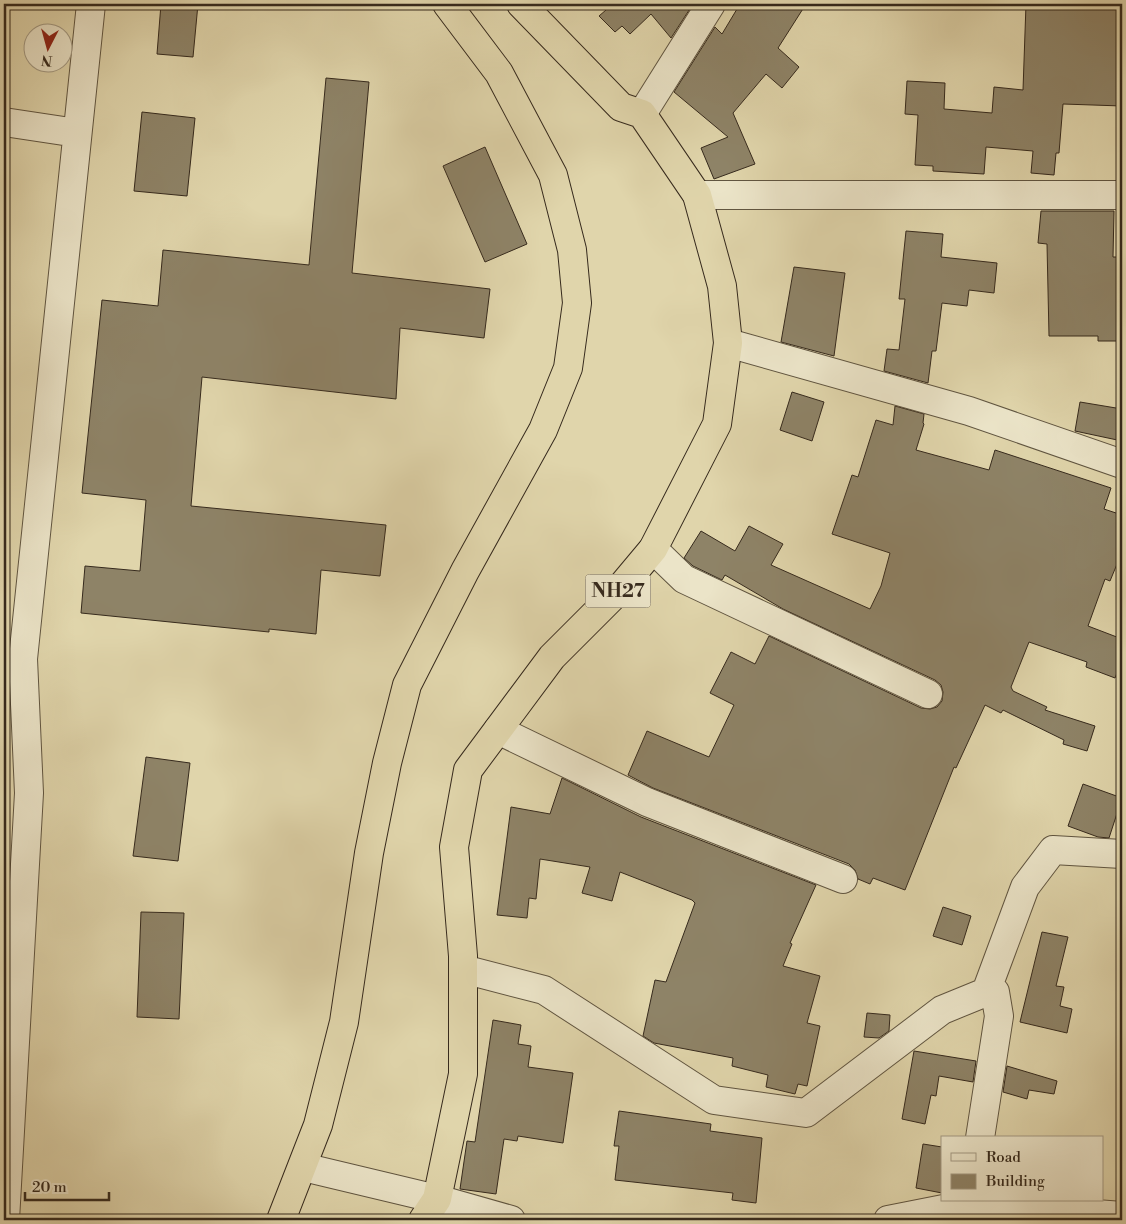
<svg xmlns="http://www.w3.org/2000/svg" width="1126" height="1224" viewBox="0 0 1126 1224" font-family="'Libre Bodoni',serif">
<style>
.building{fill:#8e8367;stroke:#362a1d}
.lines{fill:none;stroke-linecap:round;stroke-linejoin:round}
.minor-casing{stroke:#605540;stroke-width:30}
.highway-casing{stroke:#362a1d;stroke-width:30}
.minor{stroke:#ebe4c8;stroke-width:28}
.highway{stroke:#e0d5ab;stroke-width:28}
.labels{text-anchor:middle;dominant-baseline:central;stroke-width:4.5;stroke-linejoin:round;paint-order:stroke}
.shield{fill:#ebe4c8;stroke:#6c6250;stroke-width:1}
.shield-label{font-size:19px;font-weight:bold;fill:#362a1d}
</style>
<rect width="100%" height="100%" fill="#e0d5ab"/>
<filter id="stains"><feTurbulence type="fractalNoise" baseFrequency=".004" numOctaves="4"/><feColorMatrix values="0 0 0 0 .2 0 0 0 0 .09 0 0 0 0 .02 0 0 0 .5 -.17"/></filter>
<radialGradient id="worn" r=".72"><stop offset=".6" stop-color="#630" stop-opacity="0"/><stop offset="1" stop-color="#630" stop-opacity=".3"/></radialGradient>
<path class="building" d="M 161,4 L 198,4 L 193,57 L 157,54 Z
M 600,4 L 693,4 L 671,38 L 651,14 L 630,34 L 622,26 L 615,32 L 599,16 L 606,10 Z
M 740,4 L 806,4 L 778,48 L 799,67 L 782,88 L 766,74 L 733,113 L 755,164 L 714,179 L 701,148 L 728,137 L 674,92 L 715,27 L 722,34 Z
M 1026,4 L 1122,4 L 1122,106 L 1063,104 L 1059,153 L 1056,153 L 1054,175 L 1031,173 L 1033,151 L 986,147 L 984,174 L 933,171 L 933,166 L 915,165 L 918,115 L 905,114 L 907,81 L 945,83 L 944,109 L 992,113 L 994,87 L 1023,90 Z
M 326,78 L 369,82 L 352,273 L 490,289 L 484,338 L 400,328 L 396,399 L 202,377 L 191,506 L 386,525 L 380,576 L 321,570 L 316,634 L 269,629 L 269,632 L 81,613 L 85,566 L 140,571 L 146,500 L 82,493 L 102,300 L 158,306 L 163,250 L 309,265 Z
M 142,112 L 195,118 L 187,196 L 134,191 Z
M 485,147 L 527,244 L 485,262 L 443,166 Z
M 1041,211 L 1114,211 L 1113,257 L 1122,257 L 1122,341 L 1098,341 L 1098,336 L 1049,336 L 1047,244 L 1038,243 Z
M 906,231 L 943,234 L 941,257 L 997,263 L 994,293 L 969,290 L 967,306 L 942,303 L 936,351 L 932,351 L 928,383 L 884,371 L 887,349 L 899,350 L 905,299 L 899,299 Z
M 794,267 L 845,273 L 834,356 L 781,342 Z
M 792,392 L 824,402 L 812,441 L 780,430 Z
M 1080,402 L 1122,409 L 1122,441 L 1075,431 Z
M 895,406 L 924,414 L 923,423 L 924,424 L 916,450 L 989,470 L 995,450 L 1111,488 L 1104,509 L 1122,515 L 1122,552 L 1110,581 L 1105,579 L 1088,626 L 1122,639 L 1122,660 L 1115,678 L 1086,667 L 1087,662 L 1029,642 L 1011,687 L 1013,691 L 1047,707 L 1045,710 L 1095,726 L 1087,751 L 1063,744 L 1064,740 L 1003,710 L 1001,713 L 985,705 L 956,768 L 954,767 L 905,890 L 873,878 L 870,884 L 858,879 L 855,870 L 849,864 L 653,788 L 628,775 L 647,731 L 709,757 L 734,705 L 710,693 L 731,652 L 755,664 L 769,636 L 921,708 L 930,709 L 937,707 L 942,701 L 943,692 L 941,685 L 935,680 L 783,609 L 725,575 L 722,580 L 693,566 L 684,558 L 701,531 L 735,551 L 749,526 L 783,544 L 771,565 L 870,609 L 881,586 L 890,553 L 832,534 L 852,475 L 858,477 L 876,420 L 893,425 Z
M 146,757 L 190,763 L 178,861 L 133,856 Z
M 562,778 L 641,817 L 816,885 L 790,943 L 792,944 L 783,966 L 820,976 L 807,1023 L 820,1026 L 807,1086 L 798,1084 L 795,1094 L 766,1087 L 768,1075 L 732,1066 L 733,1058 L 654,1043 L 643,1036 L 655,980 L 666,982 L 695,903 L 692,900 L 620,872 L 612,901 L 582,893 L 590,867 L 540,859 L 536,899 L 529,898 L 527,918 L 497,915 L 511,807 L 550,814 Z
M 1083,784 L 1122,798 L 1109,838 L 1098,837 L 1068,826 Z
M 943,907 L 971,916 L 962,945 L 933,936 Z
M 141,912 L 184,913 L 179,1019 L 137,1017 Z
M 1042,932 L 1068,937 L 1056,986 L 1064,987 L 1060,1006 L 1072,1009 L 1067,1033 L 1020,1022 Z
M 867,1013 L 890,1015 L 889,1031 L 879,1038 L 864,1037 Z
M 493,1020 L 521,1025 L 518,1044 L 531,1046 L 528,1067 L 573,1073 L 563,1143 L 518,1136 L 517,1141 L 504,1139 L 496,1194 L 460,1189 L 467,1141 L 475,1142 Z
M 914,1051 L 976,1061 L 973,1082 L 939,1076 L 936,1096 L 931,1095 L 925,1124 L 902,1119 Z
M 1007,1066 L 1057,1081 L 1054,1094 L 1029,1090 L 1027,1099 L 1003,1092 Z
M 619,1111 L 711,1124 L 710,1131 L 762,1138 L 756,1203 L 732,1200 L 733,1193 L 615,1180 L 619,1146 L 614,1146 Z
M 923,1144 L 942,1147 L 942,1193 L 916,1188 Z"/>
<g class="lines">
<g class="minor-casing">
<path id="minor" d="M 642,114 L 711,4
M 4,122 L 77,133
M 697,195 L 1122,195
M 728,343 L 969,411 L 1122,464
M 653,549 L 684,579 L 928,694
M 498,730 L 647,802 L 843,879
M 463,969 L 544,990 L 714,1100 L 806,1113 L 942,1010 L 986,992 L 1025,887 L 1053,850 L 1122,854
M 980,1138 L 999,1016 L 995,992
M 303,1167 L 437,1199 L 511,1220
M 5,1220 L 29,793 L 23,659 L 91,4
M 888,1220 L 969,1204 L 1122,1216"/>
</g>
<g class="highway-casing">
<path id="highway" d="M 281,1220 L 318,1125 L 344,1022 L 369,853 L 387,763 L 407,685 L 465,571 L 543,430 L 568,368 L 577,303 L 572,250 L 553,175 L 499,73 L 447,4
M 423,1220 L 437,1199 L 463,1074 L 463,956 L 454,847 L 468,770 L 552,657 L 617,592 L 653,549 L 717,424 L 728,343 L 722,286 L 697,195 L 642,114 L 621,107 L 521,4"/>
</g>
<use href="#minor" class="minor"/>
<use href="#highway" class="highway"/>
</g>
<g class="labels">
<rect class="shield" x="585.5" y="574.5" width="65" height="33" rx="4"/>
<g class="shield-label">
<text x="618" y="591">NH27</text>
</g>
</g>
<rect width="1126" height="1224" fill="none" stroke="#e0d5ab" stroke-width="20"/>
<rect x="5" y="5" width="1116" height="1214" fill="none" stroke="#362a1d" stroke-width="2.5"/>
<rect x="10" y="10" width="1106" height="1204" fill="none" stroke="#362a1d"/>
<rect x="941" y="1136" width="162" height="65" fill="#ebe4c8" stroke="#a39a84"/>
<rect x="951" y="1153" width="25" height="8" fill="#ebe4c8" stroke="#a39a84"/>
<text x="986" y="1162" font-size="15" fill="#362a1d">Road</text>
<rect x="951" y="1174" width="25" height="15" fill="#8e8367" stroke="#a39a84"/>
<text x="986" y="1186" font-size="15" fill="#362a1d">Building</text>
<g transform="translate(48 48) rotate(186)"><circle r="24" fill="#ebe4c8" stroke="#a39a84"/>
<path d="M0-4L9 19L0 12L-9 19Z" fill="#8f2418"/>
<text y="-8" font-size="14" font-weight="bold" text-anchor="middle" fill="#362a1d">N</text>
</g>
<path d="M25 1192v8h84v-8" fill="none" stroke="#362a1d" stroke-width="2.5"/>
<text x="32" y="1192" font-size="15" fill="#362a1d" stroke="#ebe4c8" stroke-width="4" paint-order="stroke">20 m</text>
<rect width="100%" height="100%" filter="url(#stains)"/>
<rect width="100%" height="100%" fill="url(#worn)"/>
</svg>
